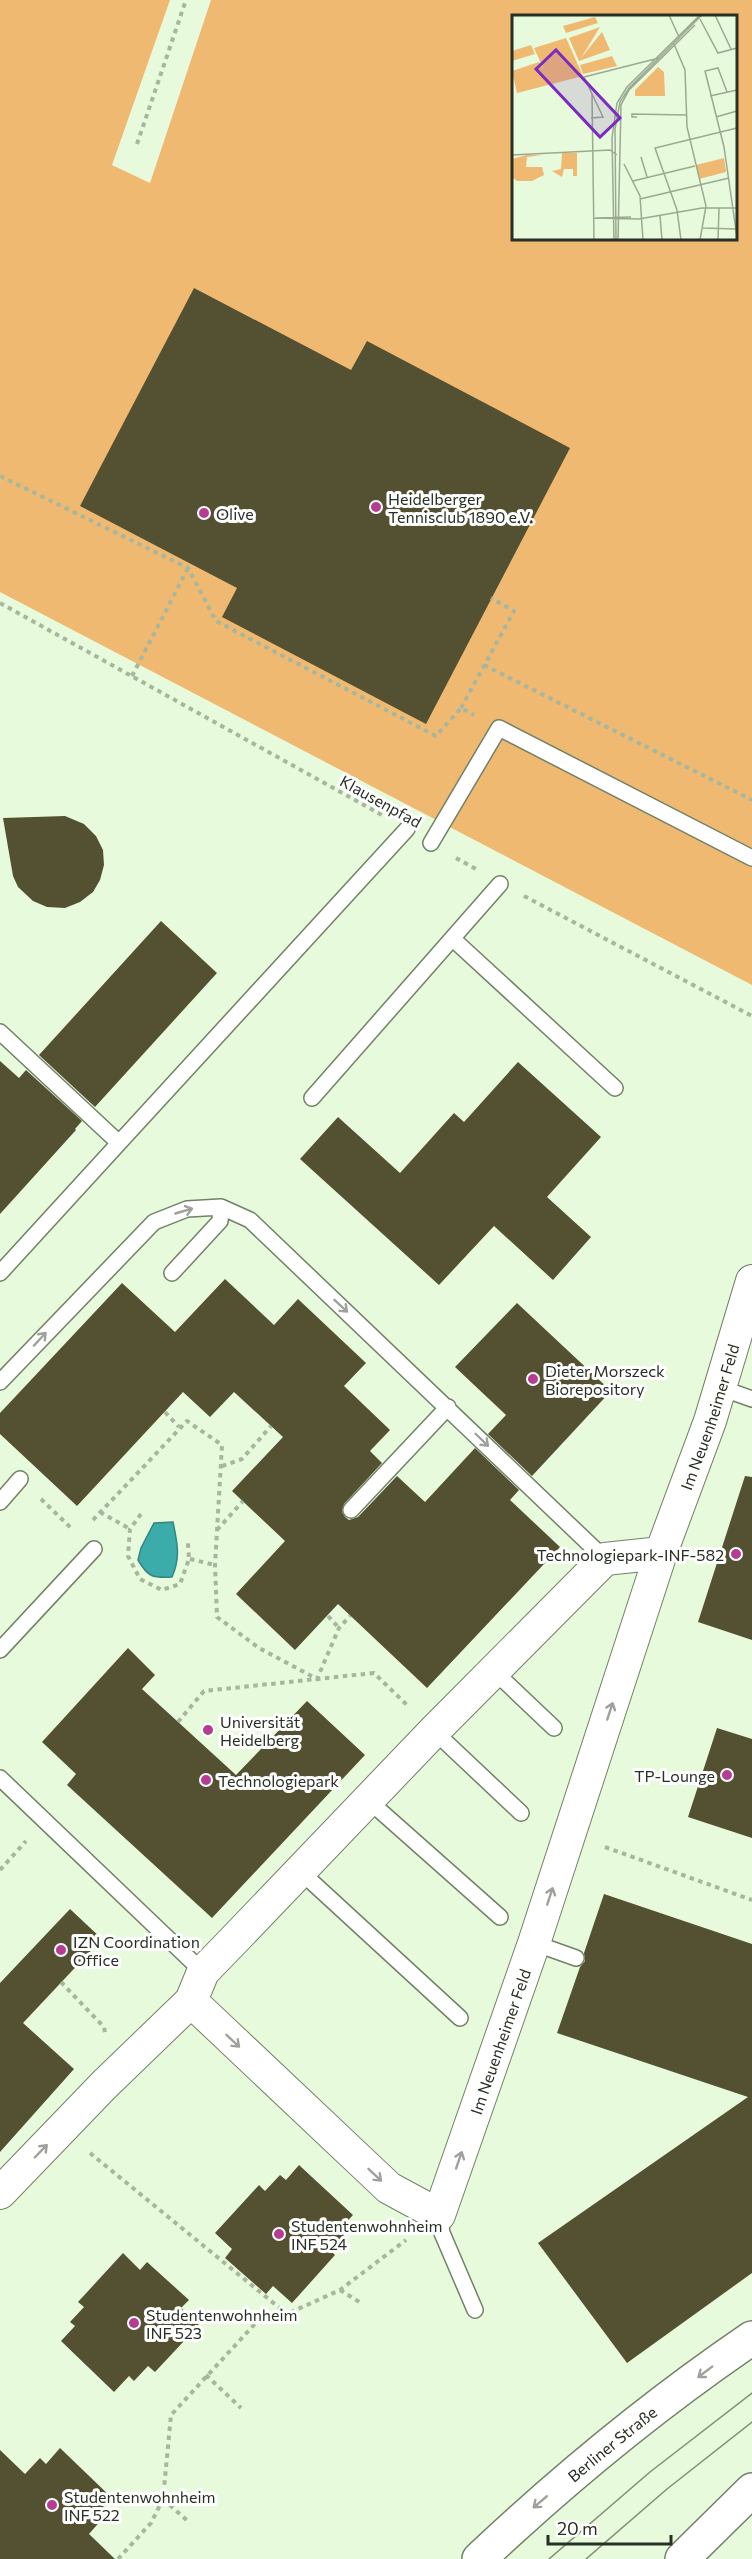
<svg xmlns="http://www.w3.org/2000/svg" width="752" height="2559" viewBox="0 0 752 2559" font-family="Commissioner,sans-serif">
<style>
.green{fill:#f0b972;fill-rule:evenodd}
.water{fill:#3bacaa;stroke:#358682;stroke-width:1.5}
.building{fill:#545132}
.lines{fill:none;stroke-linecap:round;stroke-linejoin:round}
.service-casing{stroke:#718266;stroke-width:18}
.minor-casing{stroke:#718266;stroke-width:34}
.primary-casing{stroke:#718266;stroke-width:36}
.path{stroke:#a7b69e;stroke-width:4;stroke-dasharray:4.5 4.5;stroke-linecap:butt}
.service{stroke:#fff;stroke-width:15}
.minor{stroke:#fff;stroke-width:32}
.primary{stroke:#fff;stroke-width:33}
.tram{stroke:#818d79;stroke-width:1.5}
.oneway{stroke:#9ea19c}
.poi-dot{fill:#b53c90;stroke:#fff;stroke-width:2}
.labels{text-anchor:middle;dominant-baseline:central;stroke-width:6;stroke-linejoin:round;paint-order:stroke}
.poi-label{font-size:16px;fill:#282f24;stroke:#fff;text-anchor:start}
.street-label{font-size:16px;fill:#282f24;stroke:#fff}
.inset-road{fill:none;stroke:#9ba992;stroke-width:1.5}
.view{fill:#7b2cbf;fill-opacity:0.15;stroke:#7b2cbf;stroke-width:3}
.inset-edge{fill:none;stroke:#282f24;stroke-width:3}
</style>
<rect width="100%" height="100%" fill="#e7fadb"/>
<path class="green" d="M 0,0 L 170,0 L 112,165 L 150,183 L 211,0 L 752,0 L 752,985 L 0,592 ZM 514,16 L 736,16 L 736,238 L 514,238 Z"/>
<path class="water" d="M 173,1522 C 177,1542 181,1557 172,1577 C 152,1578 148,1577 138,1560 L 141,1548 L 154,1523 Z"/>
<path class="building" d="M 194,288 L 351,370 L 367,341 L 570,448 L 426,724 L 222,617 L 237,588 L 80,506 Z
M 65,816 L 84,824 L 96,836 L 103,850 L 104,865 L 100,880 L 93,892 L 80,902 L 65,908 L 47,907 L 33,901 L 18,887 L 13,876 L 3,818 Z
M 161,921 L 217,973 L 95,1107 L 39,1055 Z
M 0,1061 L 19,1078 L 26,1070 L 82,1121 L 75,1129 L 76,1130 L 0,1214 Z
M 518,1062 L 601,1137 L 547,1197 L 591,1237 L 553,1280 L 494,1226 L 439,1285 L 300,1159 L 338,1117 L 400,1173 L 454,1113 L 464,1122 Z
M 225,1279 L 274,1325 L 298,1299 L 366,1363 L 344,1386 L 390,1430 L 370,1451 L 382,1463 L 344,1504 L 342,1512 L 345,1517 L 349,1520 L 358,1517 L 397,1476 L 425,1502 L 475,1448 L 519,1490 L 510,1500 L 560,1547 L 427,1688 L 338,1604 L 295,1650 L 236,1594 L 285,1541 L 232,1491 L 283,1437 L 234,1392 L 210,1417 L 183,1392 L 77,1506 L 0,1434 L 0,1413 L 122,1283 L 175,1332 Z
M 517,1303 L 611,1391 L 532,1476 L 488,1434 L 506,1415 L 455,1367 Z
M 745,1476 L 752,1477 L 752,1640 L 698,1622 Z
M 128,1648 L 155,1675 L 142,1689 L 236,1775 L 307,1701 L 365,1755 L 212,1918 L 67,1785 L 76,1774 L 42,1742 Z
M 717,1728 L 752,1739 L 752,1838 L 688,1817 Z
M 604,1894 L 752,1944 L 752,2273 L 627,2363 L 538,2243 L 748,2097 L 557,2033 L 580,1967 L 585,1961 L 584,1953 Z
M 70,1909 L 102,1939 L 23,2023 L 74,2069 L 0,2152 L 0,1983 Z
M 299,2165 L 353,2215 L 339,2230 L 344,2235 L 330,2250 L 335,2255 L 292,2303 L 273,2286 L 266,2294 L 225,2258 L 232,2249 L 215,2233 L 259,2185 L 265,2191 L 280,2175 L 286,2180 Z
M 123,2253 L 140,2270 L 147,2262 L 189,2300 L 181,2308 L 199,2325 L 155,2372 L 148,2366 L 134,2381 L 129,2376 L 114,2392 L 61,2341 L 75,2326 L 70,2322 L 84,2307 L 78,2302 Z
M 60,2448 L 112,2498 L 97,2513 L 103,2518 L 89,2534 L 115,2559 L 0,2559 L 0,2450 L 25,2474 L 40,2458 L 46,2464 Z"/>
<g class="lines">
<g class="service-casing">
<path id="service" d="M 431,843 L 499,728 L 752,858
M 453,939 L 615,1088
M 0,1032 L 119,1143 L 407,829
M 312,1098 L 500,884
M 0,1273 L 119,1143
M 172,1273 L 220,1221 L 221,1207
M 0,1382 L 154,1222 L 187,1209 L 221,1207 L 250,1220 L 605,1559
M 721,1388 L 752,1399
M 0,1502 L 20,1479
M 351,1510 L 448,1407
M 0,1650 L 94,1549
M 494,1671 L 554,1728
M 434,1731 L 521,1813
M 0,1778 L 203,1972
M 368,1800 L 500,1917
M 300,1871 L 460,2018
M 534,1943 L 576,1958
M 439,2215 L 442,2233 L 475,2310"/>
</g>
<g class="minor-casing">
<g id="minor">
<path id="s1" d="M 191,2001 L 389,2188 L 439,2215 L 534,1943 L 661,1553 L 710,1421 L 752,1281"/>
<path d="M 0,2193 L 104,2085 L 191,2001 L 203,1972 L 234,1940 L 434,1731 L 605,1559 L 661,1553"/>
</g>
</g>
<g class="primary-casing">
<g id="primary">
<path id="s2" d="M 479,2559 C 564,2479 655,2404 752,2338"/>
<path d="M 682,2559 L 752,2490"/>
</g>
</g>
<path class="path" d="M 137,144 L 186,0
M 0,476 L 188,568 L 216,621 L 436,736 L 461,708 L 474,715
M 0,603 L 382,815
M 484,665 L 752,800
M 132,676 L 188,568
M 461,708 L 514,611 L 491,598
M 456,858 L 476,869
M 524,896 L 752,1016
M 165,1412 L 179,1427
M 222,1466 L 242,1459 L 271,1426
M 41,1499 L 72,1529
M 100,1512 L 130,1529
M 141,1514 L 130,1529 L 128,1556 L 140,1579 L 162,1590 L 180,1584 L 189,1559 L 188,1543
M 93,1520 L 187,1421 L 222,1445 L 215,1565 L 217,1617 L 259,1648 L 317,1679 L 339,1628 L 350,1616
M 217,1530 L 243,1501
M 190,1559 L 215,1565
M 328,1616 L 339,1628
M 178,1722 L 204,1691 L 374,1673 L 408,1706
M 605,1847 L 752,1900
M 0,1870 L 26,1841
M 61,1982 L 104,2027 L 105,2033
M 90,2153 L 287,2314
M 340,2290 L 361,2303
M 206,2375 L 241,2408
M 163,2499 L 190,2523
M 118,2559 L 151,2523 L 163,2499 L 171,2415 L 264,2314 L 287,2314 L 340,2290 L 406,2240"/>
<use href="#service" class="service"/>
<use href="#minor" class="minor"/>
<use href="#primary" class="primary"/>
<path class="tram" d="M 549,2559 L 650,2472 L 752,2393
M 586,2559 L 667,2489 L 752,2422"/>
</g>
<defs><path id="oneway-shaft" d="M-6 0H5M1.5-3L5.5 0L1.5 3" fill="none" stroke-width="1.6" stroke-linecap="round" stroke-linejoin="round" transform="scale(1.5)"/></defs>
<g class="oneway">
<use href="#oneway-shaft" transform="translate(184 1211) rotate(-16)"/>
<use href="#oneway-shaft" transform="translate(341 1306) rotate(43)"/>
<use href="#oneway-shaft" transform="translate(40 1339) rotate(-47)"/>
<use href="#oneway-shaft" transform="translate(482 1440) rotate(44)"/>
<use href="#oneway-shaft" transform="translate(610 1711) rotate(-72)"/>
<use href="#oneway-shaft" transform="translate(550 1896) rotate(-72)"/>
<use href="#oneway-shaft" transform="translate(233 2041) rotate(43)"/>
<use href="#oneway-shaft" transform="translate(41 2151) rotate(-46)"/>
<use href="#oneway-shaft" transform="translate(459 2160) rotate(-71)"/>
<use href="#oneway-shaft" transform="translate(375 2175) rotate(43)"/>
<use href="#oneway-shaft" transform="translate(705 2372) rotate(143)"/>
<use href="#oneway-shaft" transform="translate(540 2502) rotate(140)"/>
</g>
<g class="poi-dot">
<circle cx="376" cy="507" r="6"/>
<circle cx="204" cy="513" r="6"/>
<circle cx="533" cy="1379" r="6"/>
<circle cx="736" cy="1554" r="6"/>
<circle cx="208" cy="1730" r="6"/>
<circle cx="727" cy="1775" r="6"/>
<circle cx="206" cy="1780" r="6"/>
<circle cx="61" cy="1950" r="6"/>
<circle cx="279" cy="2234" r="6"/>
<circle cx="134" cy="2323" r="6"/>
<circle cx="52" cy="2505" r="6"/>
</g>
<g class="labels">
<g class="poi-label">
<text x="388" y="498">Heidelberger<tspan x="388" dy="18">Tennisclub 1890 e.V.</tspan></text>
<text x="216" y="513">Olive</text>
<text x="545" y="1370">Dieter Morszeck<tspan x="545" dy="18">Biorepository</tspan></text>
<text x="724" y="1554" text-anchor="end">Technologiepark-INF-582</text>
<text x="220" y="1721">Universität<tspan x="220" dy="18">Heidelberg</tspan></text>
<text x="715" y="1775" text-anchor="end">TP-Lounge</text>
<text x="218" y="1780">Technologiepark</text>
<text x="73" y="1941">IZN Coordination<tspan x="73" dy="18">Office</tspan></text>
<text x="291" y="2225">Studentenwohnheim<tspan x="291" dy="18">INF 524</tspan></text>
<text x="146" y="2314">Studentenwohnheim<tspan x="146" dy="18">INF 523</tspan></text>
<text x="64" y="2496">Studentenwohnheim<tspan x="64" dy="18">INF 522</tspan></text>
</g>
<g class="street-label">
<text transform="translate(381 801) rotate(29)">Klausenpfad</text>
<text stroke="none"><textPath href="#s1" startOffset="1172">Im Neuenheimer Feld</textPath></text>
<text stroke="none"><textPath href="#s1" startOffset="513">Im Neuenheimer Feld</textPath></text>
<text stroke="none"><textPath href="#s2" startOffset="176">Berliner Straße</textPath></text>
</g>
</g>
<g transform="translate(512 15)">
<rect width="225" height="225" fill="#e7fadb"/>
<path d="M 83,2 L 86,8 L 54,18 L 51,11 ZM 88,12 L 69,43 L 90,17 L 98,35 L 67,46 L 57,23 ZM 54,23 L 71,61 L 5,78 L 0,56 L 27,47 L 32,55 L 22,33 ZM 19,30 L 23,39 L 0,46 L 0,36 ZM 100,41 L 105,51 L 71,59 L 68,50 ZM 146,52 L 152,57 L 153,81 L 123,81 L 123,75 ZM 50,138 L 65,138 L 65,161 L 61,161 L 61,154 L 52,154 L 50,162 L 40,156 L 49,154 ZM 15,140 L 30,140 L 15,142 L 14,152 L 30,152 L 32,160 L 20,166 L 5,166 L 0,162 L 0,144 ZM 212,143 L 214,157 L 187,164 L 184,150 Z" fill="#f0b972"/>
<path class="inset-road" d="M 157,0 L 167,22M 203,0 L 219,34M 188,4 L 206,38 L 225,33M 162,29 L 173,55 L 175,112 L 194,191 L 188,225M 215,77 L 206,53 L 193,56 L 212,132 L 225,222M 80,79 L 82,225M 198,81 L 225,75M 125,102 L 120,102 L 120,99 L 174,100M 204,102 L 225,96M 79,103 L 91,102 L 72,62 L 147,43M 0,140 L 98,135 L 105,140M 129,142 L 135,162M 112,149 L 128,181 L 131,225M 121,166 L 183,151M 128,184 L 217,163M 148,201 L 150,225M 82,203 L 127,204 L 190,193 L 225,193M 84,203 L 119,202M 191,213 L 224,214M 102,225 L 100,123 L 105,88 L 115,72 L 188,0M 104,225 L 103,114 L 108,87 L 117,73 L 190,0M 106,225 L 109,90 L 117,75 L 183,10M 169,225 L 165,195 L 143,133 L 225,113M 206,225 L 207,193"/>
<path class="view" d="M 44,35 L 108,103 L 88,122 L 24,54 Z"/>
<rect width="225" height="225" class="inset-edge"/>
</g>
<path d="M548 2535v9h123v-9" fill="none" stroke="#282f24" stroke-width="3"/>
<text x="557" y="2535" font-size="18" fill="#282f24" stroke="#ffffff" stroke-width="4.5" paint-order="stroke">20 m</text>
</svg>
